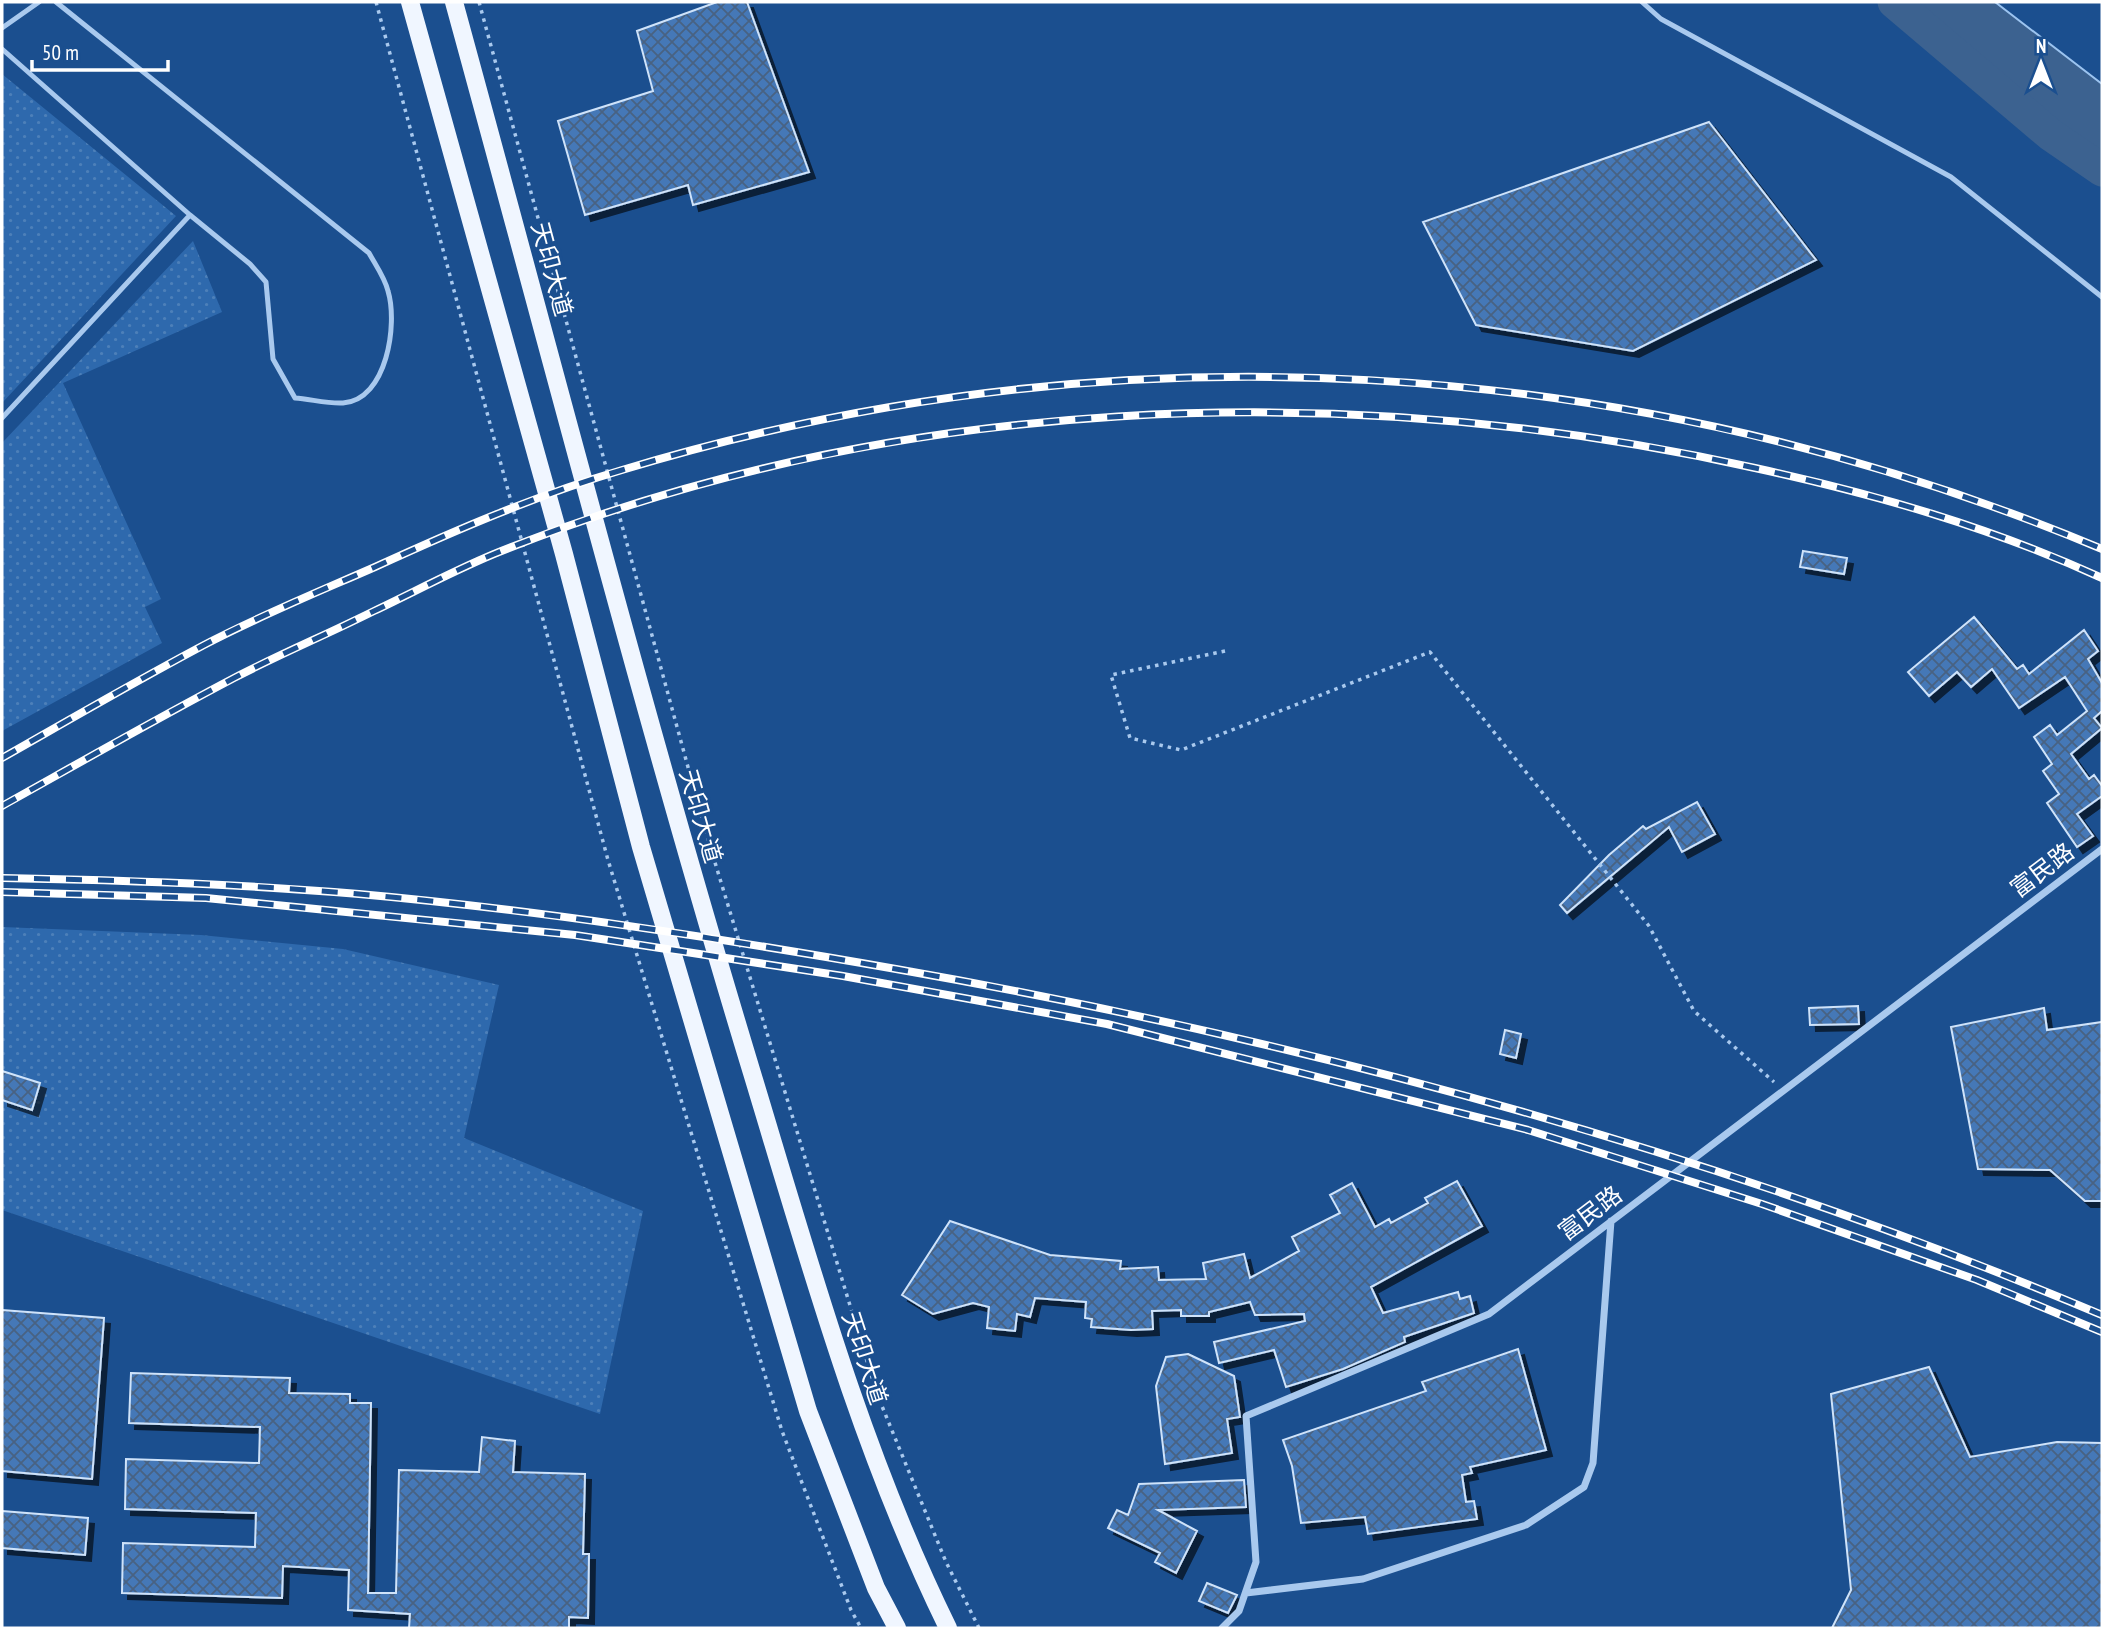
<svg xmlns="http://www.w3.org/2000/svg" width="2104" height="1630" viewBox="0 0 2104 1630" font-family="'PT Sans Narrow','Noto Sans SC',sans-serif">
<style>
.grass{fill:url(#grass-dots)}
.water{fill:#3c6290;stroke:#9cc4f0;stroke-width:2}
.lines{fill:none;stroke-linecap:round;stroke-linejoin:round}
.river{stroke:#3c6290;stroke-width:33}
.building{fill:url(#building-cross-hatch);stroke:#cfe3fa;stroke-width:2;filter:url(#shadow)}
.path{stroke:#a9c9ee;stroke-width:3.5;stroke-dasharray:3.5 5;stroke-linecap:butt}
.service{stroke:#a9c9ee;stroke-width:5}
.minor{stroke:#a9c9ee;stroke-width:7}
.primary{stroke:#f0f6ff;stroke-width:18}
.rail-casing{stroke:#fff;stroke-width:8}
.rail{stroke:#1b4f8f;stroke-width:5;stroke-dasharray:16;stroke-linecap:butt}
.labels{text-anchor:middle;dominant-baseline:central;stroke-width:6;stroke-linejoin:round;paint-order:stroke}
.street-label{font-size:24px;fill:#fff;stroke:#1b4f8f}
</style>
<defs>
<pattern id="grass-dots" width="8" height="8" patternUnits="userSpaceOnUse" patternTransform="scale(1.75)"><rect width="8" height="8" fill="#2e69ad"/><path d="M2 2h.1M6 6h.1" fill="none" stroke="#4d80b9" stroke-width="1.8" stroke-linecap="round"/></pattern>
<pattern id="building-cross-hatch" width="8" height="8" patternUnits="userSpaceOnUse" patternTransform="scale(1.75)"><rect width="8" height="8" fill="#4478b7"/><path d="M0 0l8 8M0 8l8-8" fill="none" stroke="#486282"/></pattern>
<filter id="shadow"><feDropShadow dx="6" dy="6" stdDeviation="0" flood-color="#0009"/></filter>
</defs>
<rect width="100%" height="100%" fill="#1b4f8f"/>
<path class="grass" d="M 2,74 L 176,216 L 2,403 Z
M 193,241 L 222,312 L 63,383 L 161,599 L 145,607 L 162,643 L 2,731 L 2,443 Z
M 2,927 L 201,935 L 343,949 L 499,985 L 464,1138 L 643,1211 L 600,1414 L 2,1210 Z"/>
<path class="water" d="M 1884,2 L 1995,2 L 2102,84 L 2102,165 Z"/>
<g class="lines">
<path class="river" d="M 1894,2 L 2051,135 L 2102,170"/>
</g>
<path class="building" d="M 717,2 L 747,2 L 809,172 L 693,205 L 688,185 L 585,215 L 558,121 L 653,91 L 637,31 Z
M 1709,122 L 1816,260 L 1633,351 L 1476,325 L 1423,222 Z
M 1803,551 L 1847,558 L 1844,574 L 1800,567 Z
M 1974,617 L 2017,669 L 2023,665 L 2029,674 L 2084,630 L 2098,651 L 2088,659 L 2102,683 L 2102,711 L 2094,718 L 2102,728 L 2071,754 L 2089,779 L 2094,775 L 2102,786 L 2102,796 L 2077,814 L 2093,836 L 2077,847 L 2047,803 L 2059,794 L 2043,771 L 2052,764 L 2034,737 L 2050,725 L 2057,735 L 2087,711 L 2065,677 L 2019,708 L 1992,669 L 1971,687 L 1957,672 L 1929,696 L 1908,672 Z
M 1697,802 L 1715,834 L 1682,852 L 1669,827 L 1567,913 L 1560,905 L 1609,855 L 1643,826 L 1646,829 Z
M 1858,1006 L 1859,1024 L 1810,1025 L 1809,1008 Z
M 2044,1008 L 2047,1030 L 2102,1022 L 2102,1201 L 2085,1201 L 2050,1170 L 1978,1169 L 1951,1027 Z
M 1505,1030 L 1521,1034 L 1516,1058 L 1500,1054 Z
M 2,1071 L 40,1083 L 32,1110 L 2,1100 Z
M 1457,1181 L 1482,1226 L 1371,1287 L 1383,1313 L 1458,1292 L 1460,1299 L 1470,1296 L 1474,1313 L 1404,1337 L 1405,1342 L 1343,1369 L 1286,1387 L 1274,1350 L 1219,1363 L 1214,1342 L 1305,1321 L 1304,1314 L 1255,1315 L 1250,1302 L 1209,1312 L 1209,1316 L 1181,1316 L 1181,1310 L 1152,1311 L 1153,1329 L 1131,1330 L 1091,1327 L 1092,1319 L 1085,1318 L 1086,1302 L 1035,1298 L 1030,1317 L 1017,1314 L 1015,1331 L 987,1328 L 989,1307 L 973,1303 L 933,1314 L 902,1295 L 950,1221 L 1050,1255 L 1121,1261 L 1120,1269 L 1158,1267 L 1159,1280 L 1206,1279 L 1203,1263 L 1244,1254 L 1250,1278 L 1299,1251 L 1292,1237 L 1340,1213 L 1330,1195 L 1352,1183 L 1375,1227 L 1389,1219 L 1391,1223 L 1428,1203 L 1425,1198 Z
M 2,1310 L 104,1318 L 92,1479 L 2,1471 Z
M 1518,1349 L 1546,1450 L 1470,1467 L 1472,1473 L 1462,1475 L 1466,1502 L 1474,1501 L 1477,1519 L 1368,1534 L 1365,1517 L 1301,1523 L 1292,1466 L 1283,1440 L 1426,1391 L 1422,1382 Z
M 1188,1354 L 1234,1376 L 1240,1417 L 1227,1419 L 1232,1453 L 1165,1464 L 1156,1386 L 1166,1357 Z
M 1929,1367 L 1970,1457 L 2057,1442 L 2102,1443 L 2102,1628 L 1832,1628 L 1851,1590 L 1831,1394 Z
M 131,1373 L 290,1378 L 289,1393 L 350,1394 L 350,1403 L 371,1403 L 368,1593 L 396,1593 L 399,1470 L 479,1472 L 482,1437 L 515,1441 L 513,1472 L 585,1474 L 583,1554 L 589,1554 L 588,1618 L 569,1617 L 569,1628 L 409,1628 L 410,1614 L 348,1610 L 349,1570 L 283,1566 L 282,1598 L 122,1593 L 123,1543 L 255,1547 L 256,1513 L 125,1509 L 126,1459 L 259,1463 L 260,1427 L 129,1423 Z
M 1244,1480 L 1246,1507 L 1158,1510 L 1197,1531 L 1176,1573 L 1155,1562 L 1160,1553 L 1108,1528 L 1117,1510 L 1128,1515 L 1139,1484 Z
M 2,1511 L 88,1518 L 85,1555 L 2,1548 Z
M 1207,1583 L 1237,1595 L 1228,1613 L 1199,1601 Z"/>
<g class="lines">
<path class="path" d="M 376,2 L 608,860 L 782,1431 L 851,1610 L 861,1628
M 479,2 L 706,833 L 877,1394 L 946,1562 L 979,1628
M 1225,651 L 1111,675 L 1130,738 L 1181,750 L 1430,652 L 1649,926 L 1694,1011 L 1774,1082"/>
<path class="service" d="M 56,2 L 369,253 C 375,264 385,278 388,291 C 398,324 387,400 343,403 C 328,404 310,399 295,398 L 273,359 L 266,282 L 250,264 L 190,215
M 1642,2 L 1661,19 L 1951,177 L 2102,297
M 2,28 L 39,2
M 2,49 L 190,215 L 2,418"/>
<path class="minor" d="M 1246,1593 L 1363,1579 L 1526,1525 L 1584,1487 L 1593,1463 L 1611,1221
M 1222,1628 L 1239,1611 L 1256,1562 L 1246,1416 L 1489,1314 L 2102,849"/>
<path class="primary" d="M 410,2 L 564,554 L 641,847 L 808,1411 L 876,1588 L 897,1628
M 454,2 C 552,359 644,718 752,1073 C 809,1261 861,1451 948,1628"/>
<g class="rail-casing">
<path id="rail" d="M 2,758 C 69,720 136,681 204,645 C 259,616 318,592 375,567 C 456,530 537,495 622,470 C 1111,322 1631,352 2102,549
M 2,806 C 79,763 156,719 234,678 C 280,654 328,634 374,611 C 414,592 453,571 494,554 C 890,394 1341,376 1755,468 C 1875,494 1990,527 2102,578
M 2,878 C 121,880 241,884 359,894 C 539,910 718,938 896,969 C 1308,1041 1716,1152 2102,1315
M 2,892 L 206,898 L 575,935 L 843,976 L 1107,1024 L 1528,1130 L 1762,1204 L 1977,1280 L 2102,1332"/>
</g>
<use href="#rail" class="rail"/>
</g>
<g class="labels">
<g class="street-label">
<text transform="translate(552 269) rotate(75)">天印大道</text>
<text transform="translate(701 816) rotate(74)">天印大道</text>
<text transform="translate(2042 870) rotate(-37)">富民路</text>
<text transform="translate(1590 1213) rotate(-37)">富民路</text>
<text transform="translate(865 1358) rotate(72)">天印大道</text>
</g>
</g>
<rect width="2104" height="1630" fill="none" stroke="#ffffff" stroke-width="7"/>
<g transform="translate(2041 63)" stroke="#1b4f8f" stroke-width="5" paint-order="stroke">
<path d="M0-5L12 26L0 18L-12 26Z" fill="#ffffff"/>
<text y="-10" font-size="19" font-weight="bold" text-anchor="middle" fill="#ffffff">N</text>
</g>
<path d="M32 60v10h136v-10" fill="none" stroke="#ffffff" stroke-width="3.5"/>
<text x="42" y="60" font-size="21" fill="#ffffff" stroke="#1b4f8f" stroke-width="5" paint-order="stroke">50 m</text>
</svg>
